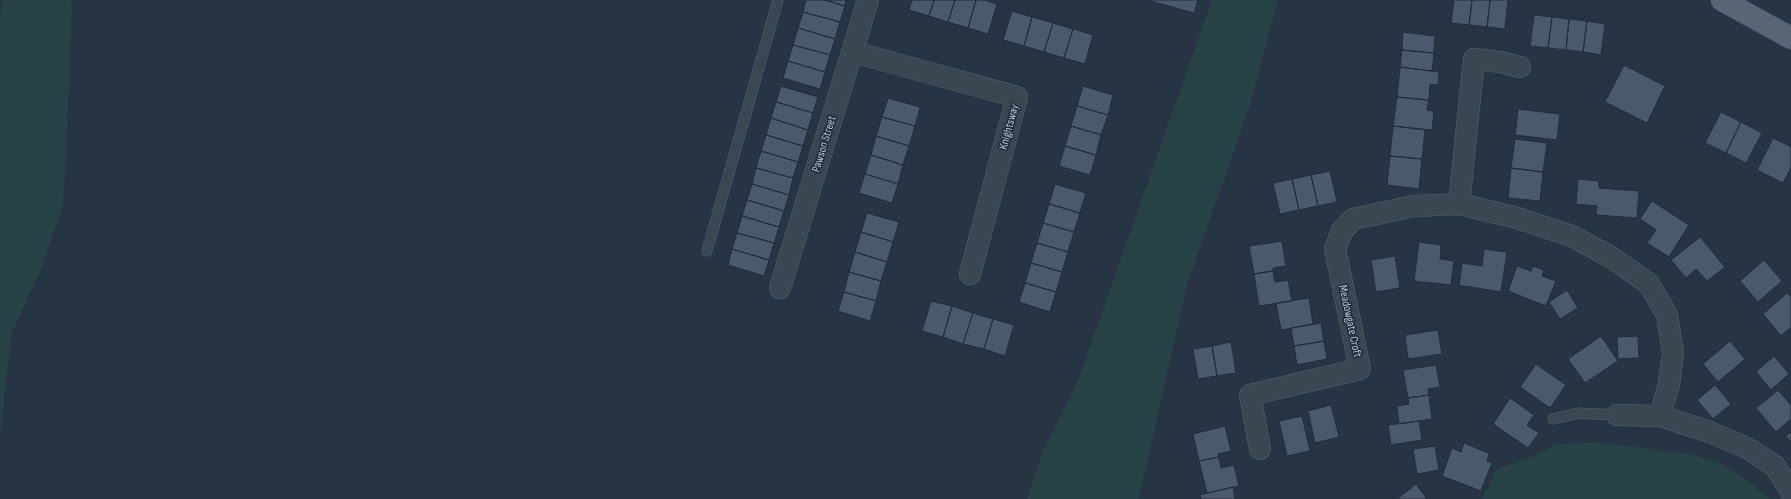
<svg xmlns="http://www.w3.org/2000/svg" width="1791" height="499" viewBox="0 0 1791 499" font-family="'Sofia Sans Condensed',sans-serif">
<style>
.green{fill:#284345}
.building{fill:#4a5a6a;stroke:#212d3b}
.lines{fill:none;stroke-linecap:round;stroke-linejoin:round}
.lane-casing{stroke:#596471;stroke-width:11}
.street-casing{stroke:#596471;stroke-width:22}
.primary-casing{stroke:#444f5d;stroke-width:23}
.lane{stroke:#3b4653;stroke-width:10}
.street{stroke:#3b4653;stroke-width:21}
.primary{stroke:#596573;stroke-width:22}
.labels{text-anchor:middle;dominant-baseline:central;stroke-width:3;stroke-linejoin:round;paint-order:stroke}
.street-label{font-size:12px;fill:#b8c1cd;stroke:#1f2b39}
</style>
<rect width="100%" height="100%" fill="#263444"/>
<path class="green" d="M 2,0 L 72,0 L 69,91 L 63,206 L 41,269 L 11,335 L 0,439 L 0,17 Z
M 1212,0 L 1278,0 L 1250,105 L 1187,285 L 1139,499 L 1027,499 L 1042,453 L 1077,383 Z
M 1598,442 L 1693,455 L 1719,463 L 1739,474 L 1770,499 L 1482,499 L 1497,469 L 1536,455 L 1556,444 Z"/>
<path class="building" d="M 806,0 L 825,0 L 845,6 L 840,22 L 803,12 Z
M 825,0 L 846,0 L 845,6 Z
M 912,0 L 934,0 L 929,16 L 909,10 Z
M 934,0 L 955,0 L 948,22 L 929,16 Z
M 955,0 L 976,0 L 968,28 L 948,22 Z
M 976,0 L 985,0 L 997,4 L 988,34 L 968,28 Z
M 1151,0 L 1198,0 L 1194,13 L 1150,1 Z
M 1454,0 L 1472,0 L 1469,25 L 1451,23 Z
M 1472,0 L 1490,0 L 1487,27 L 1469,25 Z
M 1490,0 L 1508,0 L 1505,29 L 1487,27 Z
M 1012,11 L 1032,17 L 1024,46 L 1003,40 Z
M 803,12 L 840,22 L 835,39 L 798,28 Z
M 1534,15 L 1552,17 L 1548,48 L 1530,46 Z
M 1032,17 L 1053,23 L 1044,52 L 1024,46 Z
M 1552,17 L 1569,19 L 1566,50 L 1548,48 Z
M 1569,19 L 1587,21 L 1583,52 L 1566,50 Z
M 1587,21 L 1605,24 L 1601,55 L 1583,52 Z
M 1053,23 L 1073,29 L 1064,58 L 1044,52 Z
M 798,28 L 835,39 L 830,55 L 793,45 Z
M 1073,29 L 1093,35 L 1085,64 L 1064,58 Z
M 1403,32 L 1435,36 L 1434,53 L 1402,50 Z
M 793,45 L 830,55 L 825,72 L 788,61 Z
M 1402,50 L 1434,53 L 1432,71 L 1400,67 Z
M 788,61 L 825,72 L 820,89 L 783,78 Z
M 1624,65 L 1665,86 L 1647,123 L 1605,102 Z
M 1400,67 L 1439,72 L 1438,85 L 1430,84 L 1429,100 L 1397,97 Z
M 781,86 L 818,97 L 813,113 L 776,102 Z
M 1083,86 L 1113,95 L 1108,115 L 1077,106 Z
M 1397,97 L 1429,100 L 1427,110 L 1434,111 L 1432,130 L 1393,126 Z
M 888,98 L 920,107 L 915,126 L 882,117 Z
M 776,102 L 813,113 L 808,130 L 771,118 Z
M 1077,106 L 1108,115 L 1101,135 L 1071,126 Z
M 1518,109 L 1560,114 L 1557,140 L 1515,135 Z
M 1721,112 L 1741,122 L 1726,153 L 1705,143 Z
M 882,117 L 915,126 L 909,146 L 876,136 Z
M 771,118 L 808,130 L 803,146 L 766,135 Z
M 1741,122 L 1762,133 L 1746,163 L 1726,153 Z
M 1071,126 L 1101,135 L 1096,155 L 1065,146 Z
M 1393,126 L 1425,130 L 1422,159 L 1390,156 Z
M 766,135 L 803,146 L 798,162 L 761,151 Z
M 876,136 L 909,146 L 903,165 L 871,155 Z
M 1773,138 L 1791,147 L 1791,168 L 1783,183 L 1757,170 Z
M 1515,139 L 1547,143 L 1543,172 L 1511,168 Z
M 1065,146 L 1096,155 L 1090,175 L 1059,166 Z
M 761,151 L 798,162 L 793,178 L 756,168 Z
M 871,155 L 903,165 L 898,184 L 865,174 Z
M 1390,156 L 1422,159 L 1419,189 L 1387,185 Z
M 756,168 L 793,178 L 789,195 L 752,184 Z
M 1511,168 L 1543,172 L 1540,201 L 1508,198 Z
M 1330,171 L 1337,202 L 1318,206 L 1311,175 Z
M 865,174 L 898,184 L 892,203 L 859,193 Z
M 1311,175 L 1318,206 L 1299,210 L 1292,179 Z
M 1292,179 L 1299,210 L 1280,214 L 1273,183 Z
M 1578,179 L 1599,181 L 1599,188 L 1639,191 L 1637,218 L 1596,215 L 1597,206 L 1576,204 Z
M 752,184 L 789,195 L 784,211 L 747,200 Z
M 1055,184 L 1086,193 L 1080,213 L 1049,204 Z
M 747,200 L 784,211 L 779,227 L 742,216 Z
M 1652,201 L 1689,225 L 1669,257 L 1647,243 L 1656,230 L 1640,219 Z
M 1049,204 L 1080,213 L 1074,232 L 1043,223 Z
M 867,213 L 899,222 L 893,242 L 861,232 Z
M 742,216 L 779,227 L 774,243 L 737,233 Z
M 1043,223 L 1074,232 L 1068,252 L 1037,243 Z
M 861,232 L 893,242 L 887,262 L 855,252 Z
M 737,233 L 774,243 L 769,260 L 732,249 Z
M 1700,237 L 1725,267 L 1707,281 L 1696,269 L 1686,278 L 1671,260 Z
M 1282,241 L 1286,266 L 1273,268 L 1273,271 L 1254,274 L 1249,246 Z
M 1419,242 L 1441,245 L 1440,259 L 1454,261 L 1451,285 L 1414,281 Z
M 1037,243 L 1068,252 L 1062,272 L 1031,263 Z
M 732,249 L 769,260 L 764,276 L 728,265 Z
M 1484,249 L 1507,252 L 1501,292 L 1459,285 L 1462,263 L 1482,266 Z
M 855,252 L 887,262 L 881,281 L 849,272 Z
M 1395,256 L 1400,288 L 1376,292 L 1371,260 Z
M 1764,260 L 1782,281 L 1758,302 L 1740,281 Z
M 1031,263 L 1062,272 L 1056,292 L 1025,283 Z
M 1517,266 L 1531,271 L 1533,266 L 1544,270 L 1542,276 L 1556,281 L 1546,306 L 1508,291 Z
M 1273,271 L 1275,282 L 1288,280 L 1292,301 L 1259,306 L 1254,274 Z
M 849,272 L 881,281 L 876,301 L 844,292 Z
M 1025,283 L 1056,292 L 1050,312 L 1019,302 Z
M 1567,290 L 1578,308 L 1560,319 L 1549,302 Z
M 844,292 L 876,301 L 870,321 L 838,311 Z
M 1787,293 L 1791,297 L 1791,327 L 1781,336 L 1763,314 Z
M 1309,298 L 1313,324 L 1281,330 L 1276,303 Z
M 931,301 L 952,306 L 943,337 L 922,331 Z
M 952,306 L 973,313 L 963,344 L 943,337 Z
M 973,313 L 993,319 L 984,349 L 963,344 Z
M 993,319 L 1014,325 L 1005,356 L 984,349 Z
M 1321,323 L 1324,341 L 1294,346 L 1291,328 Z
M 1438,330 L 1442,354 L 1408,359 L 1405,335 Z
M 1601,336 L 1618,361 L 1585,383 L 1568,359 Z
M 1638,336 L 1639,358 L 1618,359 L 1617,337 Z
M 1324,341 L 1327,359 L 1297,365 L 1294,346 Z
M 1730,341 L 1745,359 L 1718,382 L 1703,364 Z
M 1231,342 L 1236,373 L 1217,376 L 1212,346 Z
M 1212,346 L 1217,376 L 1198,379 L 1193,349 Z
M 1774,356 L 1789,374 L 1771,390 L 1756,372 Z
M 1536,364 L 1566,385 L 1550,408 L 1520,387 Z
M 1436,365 L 1440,387 L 1428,389 L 1429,395 L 1408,398 L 1403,370 Z
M 1715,385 L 1731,404 L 1713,419 L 1697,400 Z
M 1778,390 L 1791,405 L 1791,419 L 1776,432 L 1756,408 Z
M 1429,395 L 1432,419 L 1399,424 L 1397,406 L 1409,404 L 1408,398 Z
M 1510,398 L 1534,415 L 1527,425 L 1539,433 L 1528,448 L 1493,424 Z
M 1331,405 L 1339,437 L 1315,443 L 1308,411 Z
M 1302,416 L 1310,451 L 1287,456 L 1279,421 Z
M 1419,421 L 1422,440 L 1391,445 L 1388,425 Z
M 1225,426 L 1231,451 L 1218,454 L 1219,457 L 1199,461 L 1193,434 Z
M 1791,432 L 1791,443 L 1786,436 Z
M 1464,443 L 1489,453 L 1487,461 L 1492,463 L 1481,491 L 1442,476 L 1452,448 L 1461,452 Z
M 1435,446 L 1439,470 L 1417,474 L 1413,449 Z
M 1219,457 L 1221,468 L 1234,465 L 1239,486 L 1207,493 L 1199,461 Z
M 1416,484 L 1427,499 L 1397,499 Z
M 1233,487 L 1235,499 L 1201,499 L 1200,495 Z"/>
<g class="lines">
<g class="lane-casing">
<path id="lane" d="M 707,251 L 778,0
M 1553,419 L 1579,413 L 1617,415"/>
</g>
<g class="street-casing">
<path id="street" d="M 853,52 L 1017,97 L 970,274
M 1459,204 L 1474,59 L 1501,62 L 1520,67
M 780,288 L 868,0
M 1617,415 L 1660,416 L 1710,432 L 1749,449 L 1775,466 L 1791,492
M 1260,449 L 1250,395 L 1360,369 L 1335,249 L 1342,231 L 1353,219 L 1414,206 L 1459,204 L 1514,217 L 1572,236 L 1614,259 L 1649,284 L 1667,315 L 1673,353 L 1669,384 L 1660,416"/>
</g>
<g class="primary-casing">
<path id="primary" d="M 1722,0 L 1791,38"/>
</g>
<use href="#lane" class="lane"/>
<use href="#street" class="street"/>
<use href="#primary" class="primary"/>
</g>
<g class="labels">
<g class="street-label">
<text transform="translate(1009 127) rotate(-75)">Knightsway</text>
<text transform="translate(824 144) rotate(-73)">Pawson Street</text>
<text transform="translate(1350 321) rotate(78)">Meadowgate Croft</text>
</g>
</g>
</svg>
